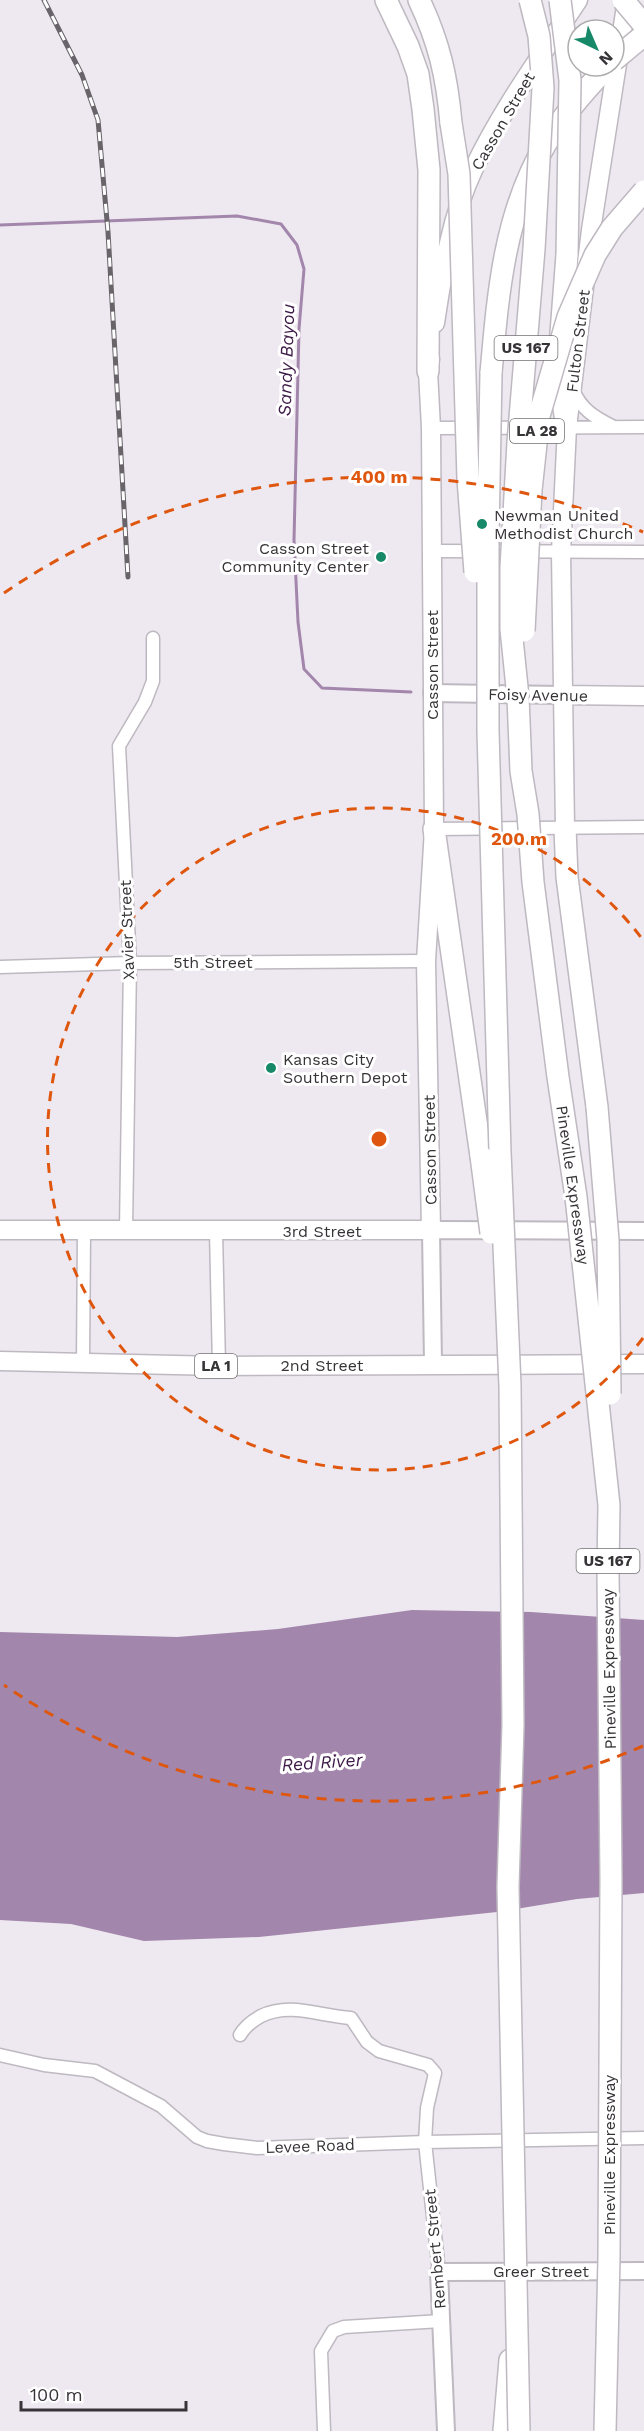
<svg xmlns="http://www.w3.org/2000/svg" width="644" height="2431" viewBox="0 0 644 2431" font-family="'Work Sans',sans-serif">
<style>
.water{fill:#a286ab}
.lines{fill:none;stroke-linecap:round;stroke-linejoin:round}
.stream{stroke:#a286ab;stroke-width:3}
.street-casing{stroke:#beb8c0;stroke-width:15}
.secondary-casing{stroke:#beb8c0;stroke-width:20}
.primary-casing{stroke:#beb8c0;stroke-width:21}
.highway-casing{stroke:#beb8c0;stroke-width:24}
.street{stroke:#fff;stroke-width:12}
.secondary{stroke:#fff;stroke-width:16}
.primary{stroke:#fff;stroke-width:18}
.highway{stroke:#fff;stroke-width:21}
.rail-casing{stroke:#686469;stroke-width:5}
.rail{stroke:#fff;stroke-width:3;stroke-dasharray:9;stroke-linecap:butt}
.highway-bridge-casing{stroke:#beb8c0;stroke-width:24;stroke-linecap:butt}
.highway-bridge{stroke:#fff;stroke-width:21}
.ring{fill:none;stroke:#df570e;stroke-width:3;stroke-dasharray:10 8}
.poi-dot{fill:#178868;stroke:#fff;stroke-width:2}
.labels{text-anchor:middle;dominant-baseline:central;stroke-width:6;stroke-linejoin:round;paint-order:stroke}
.shield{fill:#fff;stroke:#737173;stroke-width:1.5}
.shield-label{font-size:15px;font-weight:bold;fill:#373437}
.street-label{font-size:16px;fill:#373437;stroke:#fff}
.poi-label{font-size:16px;fill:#373437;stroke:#fff;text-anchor:start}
.water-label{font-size:18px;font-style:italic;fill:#3d1948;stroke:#fff}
.centre{fill:#df570e;stroke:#fff;stroke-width:3}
.ring-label{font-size:18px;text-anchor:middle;font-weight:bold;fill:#df570e;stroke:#fff;stroke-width:6;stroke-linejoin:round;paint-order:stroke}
</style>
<rect width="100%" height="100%" fill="#eee8f0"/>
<path class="water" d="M 412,1610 L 531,1612 L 644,1620 L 644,1893 L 577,1899 L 497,1912 L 259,1937 L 144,1941 L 71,1924 L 0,1920 L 0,1632 L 177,1637 L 278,1629 Z"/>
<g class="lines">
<path class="stream" d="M 0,225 L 237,216 L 281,224 L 297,245 L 304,269 L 299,329 L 294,540 L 298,622 L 304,669 L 322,688 L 411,692"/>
<g class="street-casing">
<path id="street" d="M 573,390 C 581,409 594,417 612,426
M 431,428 L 644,427
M 432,551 L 644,552
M 434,829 L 644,827
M 0,967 L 130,963 L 426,961
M 126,1230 L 130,963 L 119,746 L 145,702 L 153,681 L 153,638
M 216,1231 L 219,1366
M 83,1363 L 84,1231
M 240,2035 C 245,2026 252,2021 261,2016 C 291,2002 319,2016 351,2018 L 367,2042 L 379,2051 L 428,2065 L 435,2073 L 427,2108 L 425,2142 L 439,2272
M 0,2055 L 44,2065 L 95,2071 L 161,2106 L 197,2137 L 207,2141 L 224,2144 L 257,2148 L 425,2142 L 644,2138
M 324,2431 L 321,2351 L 333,2331 L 344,2327 L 441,2321"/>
</g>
<g class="secondary-casing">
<path id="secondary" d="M 432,693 L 563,695
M 433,1364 L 431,1230 L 644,1231
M 446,2431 L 439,2272 L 644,2271"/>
</g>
<g class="primary-casing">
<path id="primary" d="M 435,323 C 443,270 451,216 474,168 C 502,109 542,55 578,0
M 563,695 L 644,696
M 565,828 L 561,552 L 567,427 L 591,230 L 627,0
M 0,1230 L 431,1230 L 426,961 L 434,829 L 431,428 L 428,371 L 430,359
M 0,1361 L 219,1366 L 644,1364"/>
</g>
<g class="highway-casing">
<path id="highway" d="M 386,0 L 408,46 L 418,74 L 423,109 L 429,170 L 428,371
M 419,0 C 439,42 447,77 451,123
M 567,255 L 558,372 L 567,427
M 491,373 C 498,294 504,215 545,145 C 562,116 585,90 608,66
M 565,828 L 567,877 L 597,1107
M 434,829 L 481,1156
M 504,2431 L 510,2360"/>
</g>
<use href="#street" class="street"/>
<use href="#secondary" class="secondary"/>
<use href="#primary" class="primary"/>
<use href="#highway" class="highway"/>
<g class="rail-casing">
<path id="rail" d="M 44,0 L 82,75 L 98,120 L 108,232 L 128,577"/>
</g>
<use href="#rail" class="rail"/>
<g class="highway-bridge-casing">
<path id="highway-bridge" d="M 530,0 L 539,36 L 543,88 L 534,249 L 518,442 L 511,568 L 511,629 L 518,697 L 521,771 L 528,814 L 533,882 L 558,1077 L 576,1197 L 609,1505 L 608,1571 L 611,1880 L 609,2258 L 605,2431
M 560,0 L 570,80 L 567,255
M 623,0 L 644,25
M 614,60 L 644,35
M 451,123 L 459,174 L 468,479 L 475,572
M 491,373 L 488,535 L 488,731 L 500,1152 L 510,1386 L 513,1725 L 508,1887 L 519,2431
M 524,631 L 531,490 L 539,416 L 568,317 L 595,255 L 612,228 L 644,191
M 597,1107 L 608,1240 L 610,1394
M 481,1156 L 491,1233"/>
</g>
<use href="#highway-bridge" class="highway-bridge"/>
</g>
<g class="ring">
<path d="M643 1338A331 331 0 1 1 643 940"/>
<path d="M643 1746A662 662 0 0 1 4 1685M4 593A662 662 0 0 1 643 532"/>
</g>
<g class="poi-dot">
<circle cx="482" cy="524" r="6"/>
<circle cx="381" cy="557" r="6"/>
<circle cx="271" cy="1068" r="6"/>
</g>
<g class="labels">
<g class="shield">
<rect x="494.5" y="336" width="63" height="24" rx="4.5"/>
<rect x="510" y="419" width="54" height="24" rx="4.5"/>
<rect x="195" y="1354" width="42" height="24" rx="4.5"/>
<rect x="576.5" y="1549" width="63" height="24" rx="4.5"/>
</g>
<g class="shield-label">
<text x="526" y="348">US 167</text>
<text x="537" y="431">LA 28</text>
<text x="216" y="1366">LA 1</text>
<text x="608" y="1561">US 167</text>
</g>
<g class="street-label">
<text transform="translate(503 121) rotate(-60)">Casson Street</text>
<text transform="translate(578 341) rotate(-83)">Fulton Street</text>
<text transform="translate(432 665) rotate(-90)">Casson Street</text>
<text transform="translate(538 695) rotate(1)">Foisy Avenue</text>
<text transform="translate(127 930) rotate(-92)">Xavier Street</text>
<text x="213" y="962">5th Street</text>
<text transform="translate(430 1150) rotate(-91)">Casson Street</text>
<text transform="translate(573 1185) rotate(82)">Pineville Expressway</text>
<text x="322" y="1231">3rd Street</text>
<text x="322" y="1365">2nd Street</text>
<text transform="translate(609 1669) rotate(-91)">Pineville Expressway</text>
<text transform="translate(310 2146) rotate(-2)">Levee Road</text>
<text transform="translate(609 2155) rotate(-90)">Pineville Expressway</text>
<text transform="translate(435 2249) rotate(-95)">Rembert Street</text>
<text x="541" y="2271">Greer Street</text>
</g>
<g class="poi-label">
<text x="494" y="515">Newman United<tspan x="494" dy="18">Methodist Church</tspan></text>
<text x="369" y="548" text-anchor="end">Casson Street<tspan x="369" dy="18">Community Center</tspan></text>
<text x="283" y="1059">Kansas City<tspan x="283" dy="18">Southern Depot</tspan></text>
</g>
<g class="water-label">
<text transform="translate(286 360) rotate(-88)">Sandy Bayou</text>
<text transform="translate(322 1762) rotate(-4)">Red River</text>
</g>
</g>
<circle cx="379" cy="1139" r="9" class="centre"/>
<g class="ring-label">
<text x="379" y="483">400 m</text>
<text x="519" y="845">200 m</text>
</g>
<g transform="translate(596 48) rotate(136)"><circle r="28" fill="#ffffff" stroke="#afaeaf" stroke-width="1.5"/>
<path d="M0-4.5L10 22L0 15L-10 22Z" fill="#178868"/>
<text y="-9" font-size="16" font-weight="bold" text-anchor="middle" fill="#373437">N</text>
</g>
<path d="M21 2401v9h165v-9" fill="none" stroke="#373437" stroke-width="3"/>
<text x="30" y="2401" font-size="18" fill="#373437" stroke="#ffffff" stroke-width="4.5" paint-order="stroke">100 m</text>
</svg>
